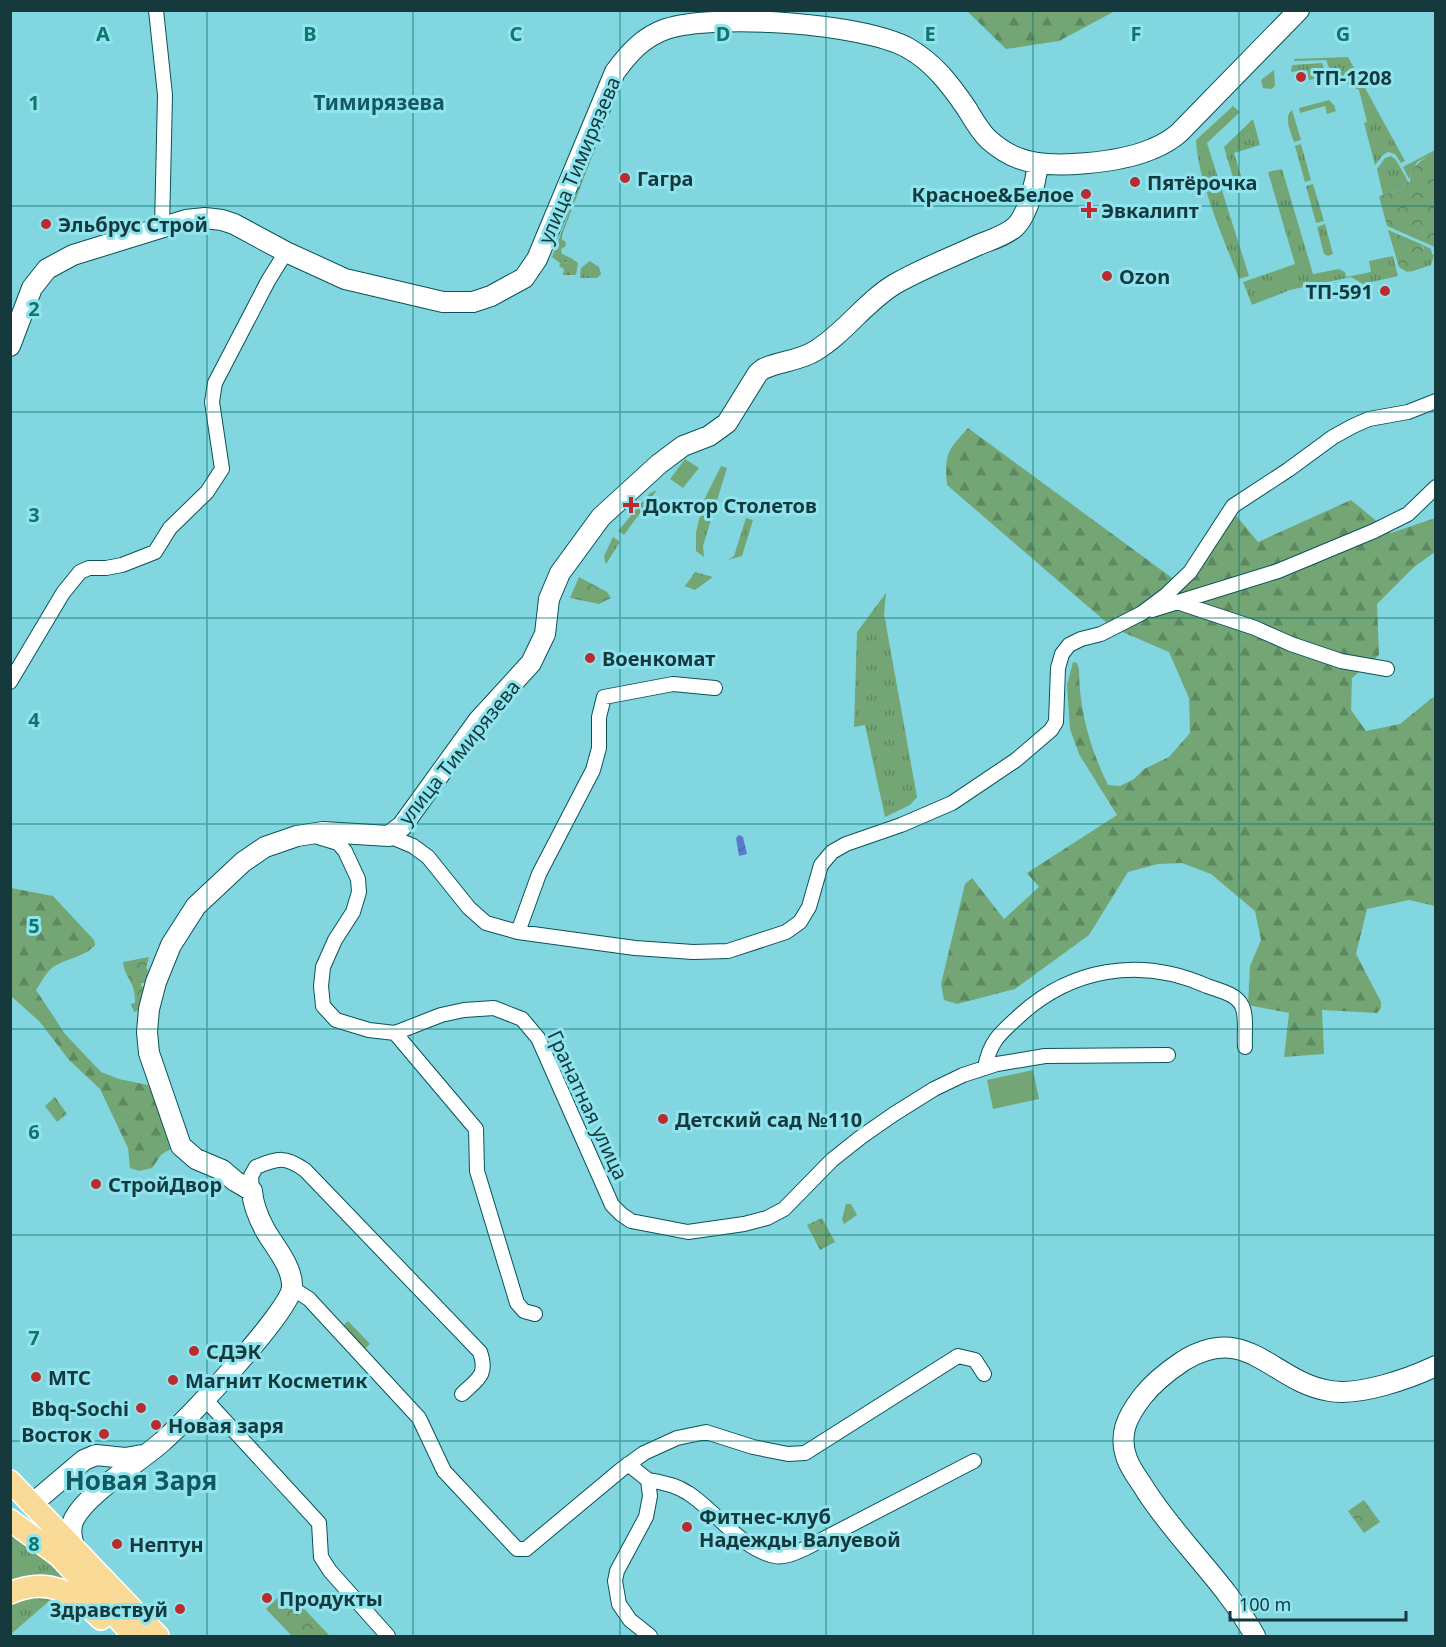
<svg xmlns="http://www.w3.org/2000/svg" width="1446" height="1647" viewBox="0 0 1446 1647" font-family="'Noto Sans',sans-serif">
<style>
.grass{fill:url(#grass-tufts)}
.forest{fill:url(#forest-firs)}
.park{fill:url(#park-crowns)}
.pitch{fill:#73a674}
.water{fill:url(#water-waves)}
.lines{fill:none;stroke-linecap:round;stroke-linejoin:round}
.street-casing{stroke:#085359;stroke-width:16}
.secondary-casing{stroke:#085359;stroke-width:22}
.primary-casing{stroke:#fff;stroke-width:24}
.street{stroke:#fff;stroke-width:14}
.secondary{stroke:#fff;stroke-width:20}
.primary{stroke:#f9db97;stroke-width:21}
.grid{fill:none;stroke:#0f766e;stroke-width:1.5;stroke-opacity:0.55}
.poi-dot{fill:#ba2a2e;stroke:#8fe4ed;stroke-width:2}
.labels{text-anchor:middle;dominant-baseline:central;stroke-width:6;stroke-linejoin:round;paint-order:stroke}
.poi-label{font-size:20px;font-weight:bold;fill:#15393d;stroke:#8fe4ed;text-anchor:start}
.street-label{font-size:20px;fill:#15393d;stroke:#8fe4ed}
.neighbourhood-label{font-size:21px;font-weight:bold;fill:#135960;stroke:#8fe4ed}
.district-label{font-size:26px;font-weight:bold;fill:#135960;stroke:#8fe4ed}
.grid-label{font-size:20px;text-anchor:middle;font-weight:bold;fill:#0f766e;stroke:#8fe4ed;stroke-width:6;stroke-linejoin:round;paint-order:stroke}
</style>
<defs>
<pattern id="grass-tufts" width="24" height="20" patternUnits="userSpaceOnUse" patternTransform="scale(1.5)"><rect width="24" height="20" fill="#73a674"/><path d="M3 7l-1-3M5 7V3M7 7l1-3M15 17l-1-3M17 17v-4M19 17l1-3" fill="none" stroke="#5d8860"/></pattern>
<pattern id="forest-firs" width="22" height="20" patternUnits="userSpaceOnUse" patternTransform="scale(1.5)"><rect width="22" height="20" fill="#73a674"/><path d="M5 1l3.5 6h-7zM16 11l3.5 6h-7z" fill="#5d8860"/></pattern>
<pattern id="park-crowns" width="20" height="18" patternUnits="userSpaceOnUse" patternTransform="scale(1.5)"><rect width="20" height="18" fill="#73a674"/><path d="M2 6a3 3 0 1 1 6 0M12 15a3 3 0 1 1 6 0" fill="none" stroke="#5d8860"/></pattern>
<pattern id="water-waves" width="16" height="10" patternUnits="userSpaceOnUse" patternTransform="scale(1.5)"><rect width="16" height="10" fill="#587ccd"/><path d="M0 5q4-4 8 0t8 0" fill="none" stroke="#4867a8"/></pattern>
</defs>
<rect width="100%" height="100%" fill="#82d6e0"/>
<path class="grass" d="M 1348,57 L 1405,161 L 1401,163 L 1395,154 L 1388,152 L 1383,155 L 1375,165 L 1364,123 L 1367,122 L 1359,90 L 1333,77 L 1326,60 L 1294,61 L 1294,59 Z
M 1322,63 L 1327,76 L 1309,80 L 1307,70 L 1291,72 L 1292,65 Z
M 1274,70 L 1275,86 L 1271,89 L 1263,88 L 1261,80 Z
M 1329,100 L 1334,105 L 1336,111 L 1327,114 L 1325,106 L 1300,113 L 1299,108 Z
M 1233,106 L 1240,112 L 1207,143 L 1249,276 L 1239,279 C 1224,239 1198,182 1196,140 Z
M 611,107 L 562,235 L 562,240 L 565,241 L 566,246 L 561,249 L 562,254 L 571,258 L 570,262 L 560,263 L 552,257 L 609,108 Z
M 1292,110 L 1301,140 L 1294,142 C 1291,132 1283,118 1292,110 Z
M 1253,119 L 1260,145 L 1234,153 L 1246,192 L 1237,191 L 1224,147 Z
M 1301,144 L 1311,180 L 1305,182 L 1295,146 Z
M 1435,150 L 1435,153 L 1417,162 L 1409,179 L 1403,167 Z
M 1391,156 L 1396,160 L 1408,181 L 1401,190 L 1383,195 L 1377,169 L 1385,158 Z
M 1282,169 L 1313,274 L 1339,269 L 1345,272 L 1346,277 L 1371,272 L 1369,261 L 1393,256 L 1398,276 L 1363,284 L 1351,277 L 1290,290 L 1252,305 L 1243,282 L 1295,264 L 1268,172 Z
M 1313,184 L 1324,221 L 1316,223 L 1306,186 Z
M 1325,224 L 1333,254 L 1328,256 L 1324,254 L 1317,227 Z
M 1421,244 L 1431,249 L 1432,254 L 1434,255 L 1431,265 L 1407,273 L 1411,271 L 1424,248 Z
M 590,261 L 599,267 L 601,274 L 597,278 L 580,278 L 581,268 Z
M 721,466 L 727,468 L 703,546 L 704,557 L 696,551 L 696,532 L 704,500 Z
M 657,490 L 624,535 L 618,531 L 650,493 Z
M 746,518 L 753,520 L 742,556 L 728,560 L 734,556 Z
M 613,537 L 620,542 L 606,564 L 604,556 Z
M 886,593 L 884,614 L 917,797 L 910,805 L 885,817 L 865,725 L 854,727 L 857,632 Z
M 846,1204 L 851,1204 L 857,1215 L 844,1224 L 842,1219 Z
M 10,1534 L 44,1558 L 83,1593 L 81,1597 L 11,1584 Z
M 21,1595 L 54,1597 L 11,1634 L 11,1599 Z"/>
<path class="forest" d="M 967,11 L 1115,11 L 1059,41 L 1006,49 Z
M 571,258 L 578,263 L 576,275 L 563,275 L 564,269 L 559,266 L 562,260 L 565,263 L 569,262 Z
M 968,428 L 1179,583 L 1229,507 L 1258,542 L 1351,500 L 1391,533 L 1435,518 L 1435,552 L 1414,567 L 1377,604 L 1379,655 L 1352,678 L 1351,710 L 1366,731 L 1400,724 L 1432,698 L 1435,697 L 1435,906 L 1409,900 L 1367,909 L 1356,954 L 1381,1002 L 1381,1008 L 1377,1013 L 1322,1010 L 1324,1054 L 1284,1057 L 1289,1013 L 1248,1005 L 1250,966 L 1261,940 L 1255,911 L 1211,874 L 1182,863 L 1158,864 L 1128,872 L 1089,935 L 1015,989 L 957,1004 L 944,1000 L 941,984 L 965,884 L 972,878 L 1004,919 L 1039,887 L 1027,873 L 1117,815 L 1079,754 L 1070,729 L 1067,685 L 1073,662 L 1077,663 L 1079,669 C 1079,709 1090,749 1108,785 L 1120,786 L 1134,779 L 1144,769 L 1169,757 L 1190,733 L 1189,698 L 1169,652 L 1113,628 L 947,485 C 944,454 948,450 968,428 Z
M 11,888 L 53,896 L 94,940 L 95,945 C 85,957 67,958 53,967 C 46,972 41,983 36,990 L 65,1034 L 101,1072 L 119,1079 L 148,1085 L 155,1095 L 170,1149 L 161,1155 L 152,1168 L 139,1171 L 130,1168 L 128,1148 L 100,1089 L 69,1060 L 40,1022 L 11,996 Z"/>
<path class="park" d="M 1435,153 L 1435,247 L 1387,226 L 1379,196 L 1401,190 L 1408,181 L 1410,183 C 1410,166 1421,160 1435,153 Z
M 1388,230 L 1421,244 C 1429,258 1421,269 1407,272 L 1399,267 Z
M 695,572 L 713,577 L 695,590 L 685,586 Z
M 579,577 L 607,592 L 611,598 L 599,604 L 570,598 Z
M 149,957 L 146,968 L 148,970 L 146,983 L 141,983 L 141,986 L 145,987 L 138,1010 L 134,1012 L 131,1004 L 135,1003 C 136,981 125,980 123,962 Z
M 55,1097 L 67,1114 L 57,1122 L 45,1106 Z
M 822,1218 L 835,1242 L 820,1250 L 807,1225 Z
M 348,1321 L 370,1344 L 361,1352 L 340,1328 Z
M 1364,1500 L 1380,1522 L 1364,1533 L 1348,1511 Z
M 286,1590 L 330,1636 L 292,1636 L 266,1609 Z"/>
<path class="pitch" d="M 685,459 L 699,468 L 683,488 L 670,479 Z
M 1033,1070 L 1039,1099 L 993,1109 L 987,1080 Z"/>
<path class="water" d="M 739,835 L 743,837 L 747,854 L 739,856 L 736,838 Z"/>
<g class="lines">
<g class="street-casing">
<path id="street" d="M 156,10 L 165,95 L 162,227
M 1177,602 L 1255,628 L 1291,644 L 1341,661 L 1387,669
M 1152,610 L 1278,571 L 1374,531 L 1408,514 L 1436,487
M 10,682 L 63,593 L 80,572 L 89,568 L 106,568 L 122,565 L 155,552 L 170,528 L 207,492 L 222,469 L 212,402 L 215,383 L 268,281 L 286,252
M 389,836 L 413,846 L 428,857 L 469,908 L 486,923 L 518,932 L 635,948 L 693,952 L 728,951 L 786,932 L 800,922 L 809,907 L 821,865 L 832,852 L 846,844 L 901,825 L 952,803 L 1016,760 L 1051,730 L 1056,722 L 1058,668 L 1062,654 L 1069,645 L 1081,639 L 1101,634 L 1142,613 L 1166,595 L 1190,572 L 1233,506 L 1288,470 L 1333,437 L 1353,426 L 1369,419 L 1408,412 L 1436,401
M 318,837 L 338,843 L 345,851 L 358,879 L 359,892 L 353,912 L 335,940 L 323,967 L 321,986 L 323,1006 L 336,1020 L 369,1030 L 395,1033 L 441,1015 L 464,1010 L 494,1008 L 522,1019 L 538,1038 L 612,1205 L 621,1214 L 631,1221 L 688,1232 L 744,1224 L 767,1218 L 784,1209 L 832,1160 L 861,1137 L 894,1114 L 934,1089 L 963,1075 L 997,1064 L 1045,1056 L 1168,1055
M 518,932 L 539,874 L 593,770 L 599,748 L 599,717 L 604,697 L 673,684 L 715,688
M 395,1033 L 476,1129 L 477,1171 L 517,1303 L 524,1311 L 535,1314
M 985,1067 C 990,1043 998,1035 1016,1019 C 1069,968 1140,956 1207,986 C 1218,990 1237,994 1242,1006 C 1247,1016 1244,1035 1245,1047
M 252,1191 L 251,1176 L 256,1167 C 278,1158 285,1156 305,1170 L 480,1352 C 488,1375 478,1379 462,1394
M 292,1288 L 309,1299 L 419,1418 L 444,1471 L 517,1549 L 526,1549 L 622,1469 L 644,1453 L 677,1438 L 706,1432 L 753,1447 L 788,1454 L 805,1453 L 958,1356 L 975,1360 L 984,1374
M 205,1399 L 319,1523 L 321,1557 L 330,1571 L 388,1636
M 628,1464 L 648,1480 L 650,1496 L 646,1517 L 617,1571 L 615,1581 L 619,1604 L 630,1620 L 650,1636
M 648,1480 C 662,1482 676,1485 688,1493 C 715,1510 742,1550 775,1556 C 785,1558 797,1552 806,1548 L 974,1461"/>
</g>
<g class="secondary-casing">
<path id="secondary" d="M 10,346 L 32,288 L 47,269 L 73,255 L 186,220 L 205,218 L 222,220 L 234,224 L 286,252 L 345,279 L 443,302 L 473,302 L 491,296 L 524,278 L 537,259 L 615,72 C 629,53 643,37 666,29 C 714,13 863,23 908,48 C 934,63 950,84 967,109 C 973,119 979,130 988,139 C 997,147 1007,154 1018,158 C 1049,171 1122,162 1152,149 C 1162,145 1171,140 1179,133 L 1299,10
M 32,1504 L 84,1460 L 96,1455 L 125,1458 L 142,1455
M 75,1550 C 72,1539 69,1529 74,1519 C 88,1492 140,1462 163,1441 C 186,1421 291,1311 292,1287 C 293,1267 274,1246 265,1230 C 258,1217 253,1205 252,1191 L 235,1181 L 222,1170 L 196,1159 L 181,1146 L 149,1053 L 147,1032 L 149,1009 L 156,982 L 171,945 L 196,906 L 243,862 L 265,847 L 297,836 L 323,832 L 389,836 L 402,826 L 478,721 L 531,663 L 545,634 L 549,599 L 560,573 L 601,517 L 659,464 L 683,446 L 709,436 L 727,423 L 758,373 L 763,369 C 780,361 799,361 815,351 C 845,333 865,302 895,284 C 921,269 950,258 978,245 C 990,240 1005,236 1015,227 C 1028,215 1036,181 1038,163
M 1255,1636 C 1226,1583 1179,1542 1146,1491 C 1140,1481 1131,1470 1127,1459 C 1118,1434 1127,1417 1142,1397 C 1153,1383 1168,1371 1183,1361 C 1248,1321 1272,1382 1330,1391 C 1360,1396 1408,1379 1436,1366"/>
</g>
<g class="primary-casing">
<path id="primary" d="M 10,1481 L 158,1636
M 10,1520 L 59,1556 L 134,1636
M 10,1593 C 49,1576 74,1593 101,1619"/>
</g>
<use href="#street" class="street"/>
<use href="#secondary" class="secondary"/>
<use href="#primary" class="primary"/>
</g>
<path class="grid" d="M 207,10 L 207,1636M 413,10 L 413,1636M 620,10 L 620,1636M 826,10 L 826,1636M 1033,10 L 1033,1636M 1239,10 L 1239,1636M 10,206 L 1436,206M 10,412 L 1436,412M 10,618 L 1436,618M 10,824 L 1436,824M 10,1029 L 1436,1029M 10,1235 L 1436,1235M 10,1441 L 1436,1441"/>
<g class="poi-dot">
<circle cx="1301" cy="77" r="6"/>
<circle cx="625" cy="178" r="6"/>
<circle cx="1135" cy="182" r="6"/>
<circle cx="1086" cy="194" r="6"/>
<path d="M1086 201h6v6h6v6h-6v6h-6v-6h-6v-6h6z"/>
<circle cx="46" cy="224" r="6"/>
<circle cx="1107" cy="276" r="6"/>
<circle cx="1385" cy="291" r="6"/>
<path d="M628 496h6v6h6v6h-6v6h-6v-6h-6v-6h6z"/>
<circle cx="590" cy="658" r="6"/>
<circle cx="663" cy="1119" r="6"/>
<circle cx="96" cy="1184" r="6"/>
<circle cx="194" cy="1351" r="6"/>
<circle cx="36" cy="1377" r="6"/>
<circle cx="173" cy="1380" r="6"/>
<circle cx="141" cy="1408" r="6"/>
<circle cx="156" cy="1425" r="6"/>
<circle cx="104" cy="1434" r="6"/>
<circle cx="687" cy="1527" r="6"/>
<circle cx="117" cy="1544" r="6"/>
<circle cx="267" cy="1598" r="6"/>
<circle cx="180" cy="1609" r="6"/>
</g>
<g class="labels">
<g class="poi-label">
<text x="1313" y="77">ТП-1208</text>
<text x="637" y="178">Гагра</text>
<text x="1147" y="182">Пятёрочка</text>
<text x="1074" y="194" text-anchor="end">Красное&amp;Белое</text>
<text x="1101" y="210">Эвкалипт</text>
<text x="58" y="224">Эльбрус Строй</text>
<text x="1119" y="276">Ozon</text>
<text x="1373" y="291" text-anchor="end">ТП-591</text>
<text x="643" y="505">Доктор Столетов</text>
<text x="602" y="658">Военкомат</text>
<text x="675" y="1119">Детский сад №110</text>
<text x="108" y="1184">СтройДвор</text>
<text x="206" y="1351">СДЭК</text>
<text x="48" y="1377">МТС</text>
<text x="185" y="1380">Магнит Косметик</text>
<text x="129" y="1408" text-anchor="end">Bbq-Sochi</text>
<text x="168" y="1425">Новая заря</text>
<text x="92" y="1434" text-anchor="end">Восток</text>
<text x="699" y="1516">Фитнес-клуб<tspan x="699" dy="23">Надежды Валуевой</tspan></text>
<text x="129" y="1544">Нептун</text>
<text x="279" y="1598">Продукты</text>
<text x="168" y="1609" text-anchor="end">Здравствуй</text>
</g>
<g class="street-label">
<text transform="translate(579 160) rotate(-67)">улица Тимирязева</text>
<text transform="translate(459 752) rotate(-51)">улица Тимирязева</text>
<text transform="translate(588 1105) rotate(65)">Гранатная улица</text>
</g>
<g class="neighbourhood-label">
<text x="379" y="102">Тимирязева</text>
</g>
<g class="district-label">
<text x="141" y="1480">Новая Заря</text>
</g>
</g>
<g class="grid-label">
<text x="103" y="41">A</text>
<text x="310" y="41">B</text>
<text x="516" y="41">C</text>
<text x="723" y="41">D</text>
<text x="930" y="41">E</text>
<text x="1136" y="41">F</text>
<text x="1343" y="41">G</text>
<text x="34" y="110">1</text>
<text x="34" y="316">2</text>
<text x="34" y="522">3</text>
<text x="34" y="727">4</text>
<text x="34" y="933">5</text>
<text x="34" y="1139">6</text>
<text x="34" y="1345">7</text>
<text x="34" y="1551">8</text>
</g>
<rect width="1446" height="1647" fill="none" stroke="#15393d" stroke-width="24"/>
<path d="M1230 1611v9h176v-9" fill="none" stroke="#15393d" stroke-width="3"/>
<text x="1239" y="1611" font-size="18" fill="#15393d" stroke="#8fe4ed" stroke-width="4.5" paint-order="stroke">100 m</text>
</svg>
